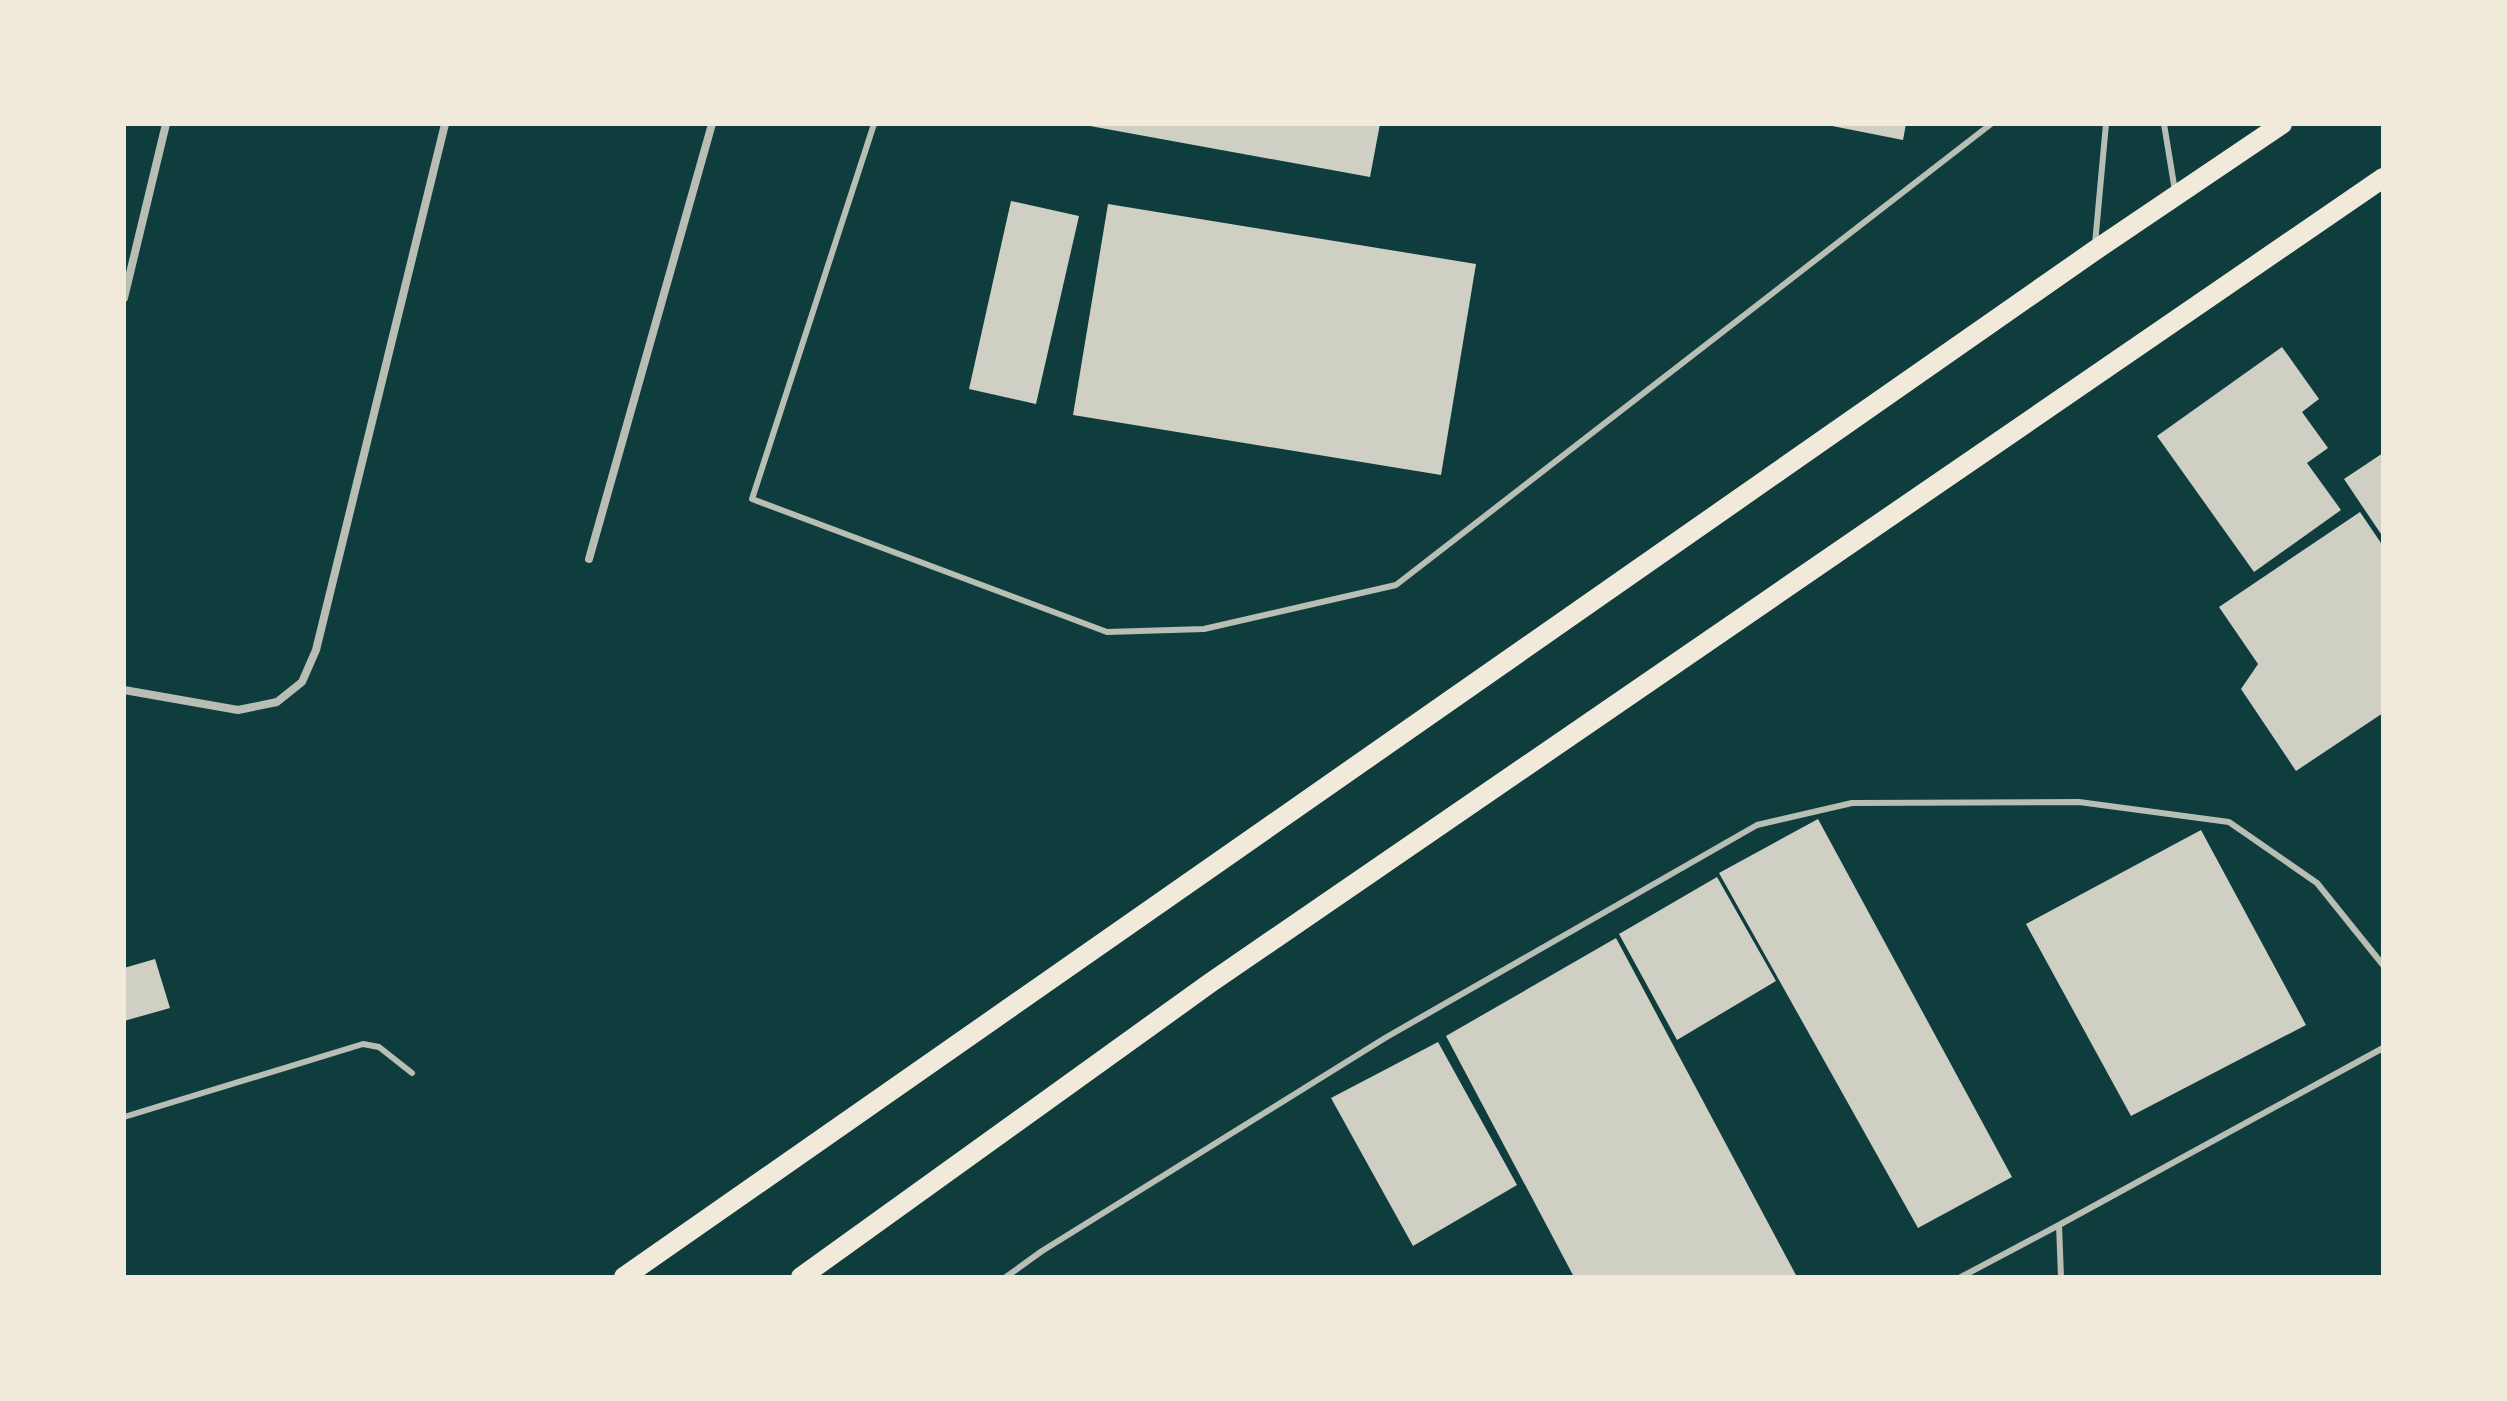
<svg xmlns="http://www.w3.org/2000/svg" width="2507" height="1401" viewBox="0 0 2507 1401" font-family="Quicksand,sans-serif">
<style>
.building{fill:#cfcfc3}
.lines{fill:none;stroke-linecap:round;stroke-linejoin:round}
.service{stroke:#b8beb3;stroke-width:6}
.minor{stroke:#b8beb3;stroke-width:8}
.primary{stroke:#f1e9da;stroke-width:20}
</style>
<rect width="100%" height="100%" fill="#0f3d3e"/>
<path class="building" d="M 1079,124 L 1380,124 L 1370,177 Z
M 1822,124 L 1906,124 L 1903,140 Z
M 1011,201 L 1079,216 L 1036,404 L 969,389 Z
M 1108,204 L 1476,264 L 1441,475 L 1073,415 Z
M 2282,347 L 2319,399 L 2302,412 L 2328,448 L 2307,463 L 2341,510 L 2254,572 L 2157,436 Z
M 2383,453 L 2383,537 L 2344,479 Z
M 2360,512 L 2383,546 L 2383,713 L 2296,771 L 2241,689 L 2258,664 L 2219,607 Z
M 1818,819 L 2012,1177 L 1918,1228 L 1719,873 Z
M 2201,830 L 2306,1025 L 2131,1116 L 2026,924 Z
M 1717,877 L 1776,981 L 1677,1040 L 1619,934 Z
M 1616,938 L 1797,1277 L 1574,1277 L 1446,1036 Z
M 155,959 L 170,1008 L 124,1021 L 124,968 Z
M 1438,1042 L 1517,1185 L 1413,1246 L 1331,1098 Z"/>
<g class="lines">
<path class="service" d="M 874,124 L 752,499 L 1107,632 L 1204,629 L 1396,585 L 1991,124
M 2164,124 L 2175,191
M 2095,244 L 2106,124
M 124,1117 L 363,1044 L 379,1047 L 412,1073
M 1006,1277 L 1042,1251 L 1385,1038 L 1757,825 L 1852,803 L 2079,802 L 2229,822 L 2317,883 L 2383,965
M 1961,1277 L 2059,1225
M 2061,1277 L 2059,1225 L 2383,1048"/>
<path class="minor" d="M 124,298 L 166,124
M 589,559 L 712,124
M 124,690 L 238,710 L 277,702 L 302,682 L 316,650 L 445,124"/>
<path class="primary" d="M 624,1277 L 2094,251 L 2282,124
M 801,1277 L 1210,983 L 2383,178"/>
</g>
<rect width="2507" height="1401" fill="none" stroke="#f1e9da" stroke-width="252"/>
</svg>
